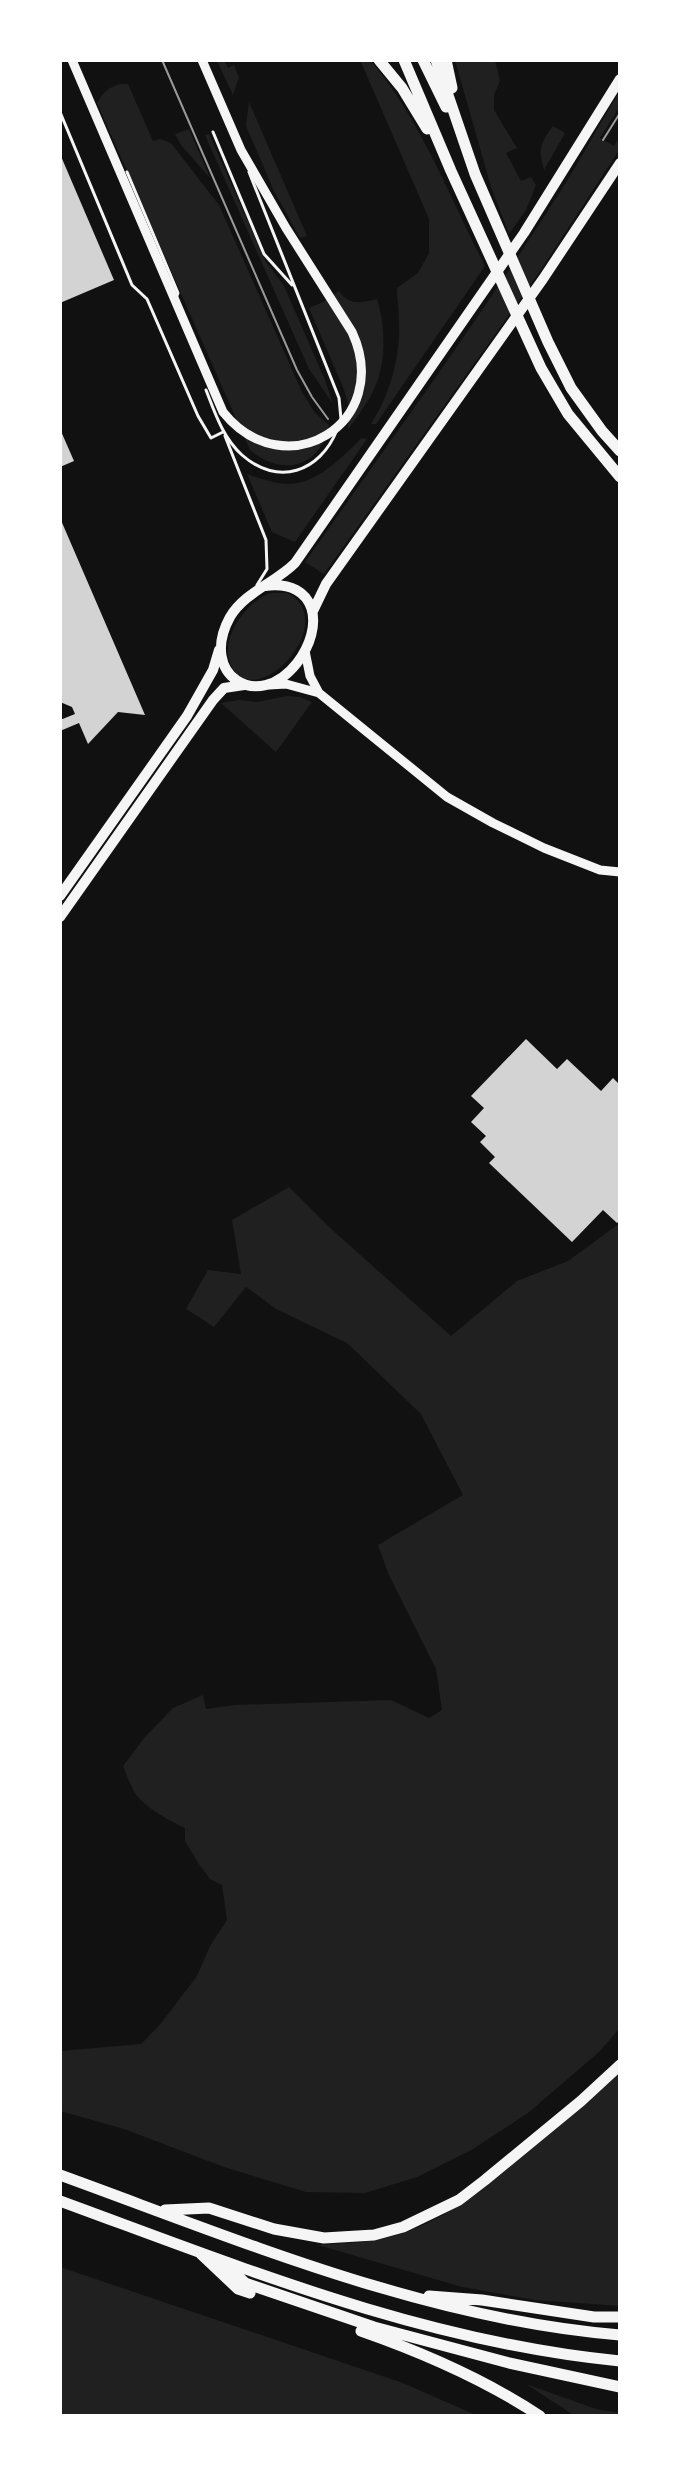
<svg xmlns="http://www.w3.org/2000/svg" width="680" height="2476" viewBox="0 0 680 2476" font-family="Barlow,sans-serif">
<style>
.green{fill:#202020}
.building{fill:#d3d3d3}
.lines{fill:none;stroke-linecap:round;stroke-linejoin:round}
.service{stroke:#f5f5f5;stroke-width:3}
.secondary{stroke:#f5f5f5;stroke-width:9}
.primary{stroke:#f5f5f5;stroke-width:10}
.motorway{stroke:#f5f5f5;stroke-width:11}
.tram{stroke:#9a9a9a;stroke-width:2}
</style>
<rect width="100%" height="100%" fill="#111"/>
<path class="green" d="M 224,60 L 228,68 L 234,65 L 239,77 L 233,95 L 217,61 Z
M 358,60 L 370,60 C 421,120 449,196 485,266 L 376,424 L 371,424 C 390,395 401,355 399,320 C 399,310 397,299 397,288 L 418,273 L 429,253 L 429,219 L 361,62 Z
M 455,60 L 495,60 L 500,81 L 494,95 L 494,110 L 517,148 L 506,153 L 521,181 L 531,177 L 536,185 L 526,210 L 509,234 L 491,187 Z
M 120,84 L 128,84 L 153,141 L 160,139 L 171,143 L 219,205 L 302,392 L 315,413 L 329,425 C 320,468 282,477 250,450 L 97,103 C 103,92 108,88 120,84 Z
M 620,91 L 620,106 L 600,138 L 614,146 L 620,136 L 620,149 L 536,277 L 324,574 L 305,562 C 388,444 473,328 551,206 C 576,169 596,129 620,91 Z
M 249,102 L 307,236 L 300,238 L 274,191 L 246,126 Z
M 553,126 L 565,133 L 544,170 C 538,148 540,144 553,126 Z
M 189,129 L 210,178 L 181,145 L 175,134 Z
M 209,134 L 266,262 L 284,286 L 325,380 L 333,404 L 309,369 L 205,135 Z
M 339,291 C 349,306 361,303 377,299 C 385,326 387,359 375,387 C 369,402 357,416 348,430 L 348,403 L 343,387 L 309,308 L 323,302 Z
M 362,438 L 367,439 L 295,542 L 272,532 L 247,474 C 263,479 281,487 298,483 C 323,478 345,454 362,438 Z
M 287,593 C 343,621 255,716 231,665 C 219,640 245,603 268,594 C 274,592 281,593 287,593 Z
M 287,696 L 300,697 L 312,702 L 276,752 L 221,703 L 239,700 L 257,702 Z
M 289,1187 L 329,1227 L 451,1336 L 517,1281 L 568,1261 L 620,1223 L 620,2028 L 599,2052 L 528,2113 L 473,2149 L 417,2177 L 365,2193 L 306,2192 L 224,2167 L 124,2129 L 60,2111 L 60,2051 L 141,2044 L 159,2026 L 197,1976 L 210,1946 L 227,1920 L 222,1885 L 210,1879 L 198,1863 L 185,1841 L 185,1828 C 171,1822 147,1808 137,1796 C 131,1787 127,1776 123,1766 L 145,1737 L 173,1708 L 203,1695 L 206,1709 L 235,1705 L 391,1700 L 429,1718 L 442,1710 L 436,1669 L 388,1573 L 378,1545 L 463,1495 L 421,1414 L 347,1343 L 276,1309 L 246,1287 L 214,1327 L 186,1309 L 208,1270 L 241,1274 L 232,1220 Z
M 620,2072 L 620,2306 L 535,2300 L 462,2287 L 318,2245 C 345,2243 371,2243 397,2235 C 453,2218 497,2178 541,2141 C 568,2118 595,2096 620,2072 Z
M 60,2267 L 403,2383 L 478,2416 L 60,2416 Z
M 526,2384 L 596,2409 L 620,2413 L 620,2416 L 575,2416 Z"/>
<path class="building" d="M 60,154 L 114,280 L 60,303 Z
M 60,429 L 74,461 L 60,467 Z
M 60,518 L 145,715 L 118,712 L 88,744 L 79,723 L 60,731 L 60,720 L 75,714 L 72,707 L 60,702 Z
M 526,1039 L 557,1069 L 567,1059 L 601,1091 L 613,1078 L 620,1085 L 620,1220 L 617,1223 L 603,1210 L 572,1242 L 489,1163 L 495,1157 L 480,1142 L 486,1136 L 471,1122 L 484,1108 L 471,1096 Z"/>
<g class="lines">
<path class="service" d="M 60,112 L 132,285 L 147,299 L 198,416 L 211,438 L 223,432
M 213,132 L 264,254 L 292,285
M 127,172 L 178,293 L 176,298
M 249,172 L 339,398 L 341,419
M 206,390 C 215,413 223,438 242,455 C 278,487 320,472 337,430
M 225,436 L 266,540 L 267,569 L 257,585"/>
<path class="secondary" d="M 72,60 L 223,412 C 285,489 394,423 352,332 L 286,228 L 241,150 L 202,60
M 305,651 L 310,676 L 319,693 L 447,797 L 493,823 L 544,848 L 600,870 L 620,872
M 269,685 L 286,684 L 319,693"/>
<path class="primary" d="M 265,586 C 318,579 325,627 297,663 C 258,713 198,675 230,617 C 245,592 275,583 295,563 L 524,233 L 620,79
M 313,611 L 326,584 L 543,279 L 620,163
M 60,896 L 187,716 L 213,670 L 219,650
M 60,917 L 213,700 L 224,688 L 244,685"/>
<path class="motorway" d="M 379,60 L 402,88 L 427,129
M 404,60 L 451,171 L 541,368 L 568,414 L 620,477
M 423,60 L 446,107
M 436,60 L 475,174 L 548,342 L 571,388 L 602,431 L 620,451
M 446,60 L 452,88
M 60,2175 C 242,2241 425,2319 620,2335
M 60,2201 C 243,2268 424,2342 620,2361
M 165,2210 L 209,2208 L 274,2229 L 324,2238 L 374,2235 L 403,2227 L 459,2200 L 485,2180 L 581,2101 L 620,2065
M 201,2254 L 238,2289 L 250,2293
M 224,2262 L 245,2283 L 374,2327 L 509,2363 L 620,2387
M 429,2296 L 482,2300 L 594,2317 L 620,2317
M 361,2331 C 424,2353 484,2379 540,2416"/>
<path class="tram" d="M 162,60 L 297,370 L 312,397 L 328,419
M 603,140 L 620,113"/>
</g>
<rect width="680" height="2476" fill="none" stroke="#ffffff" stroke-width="124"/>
</svg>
